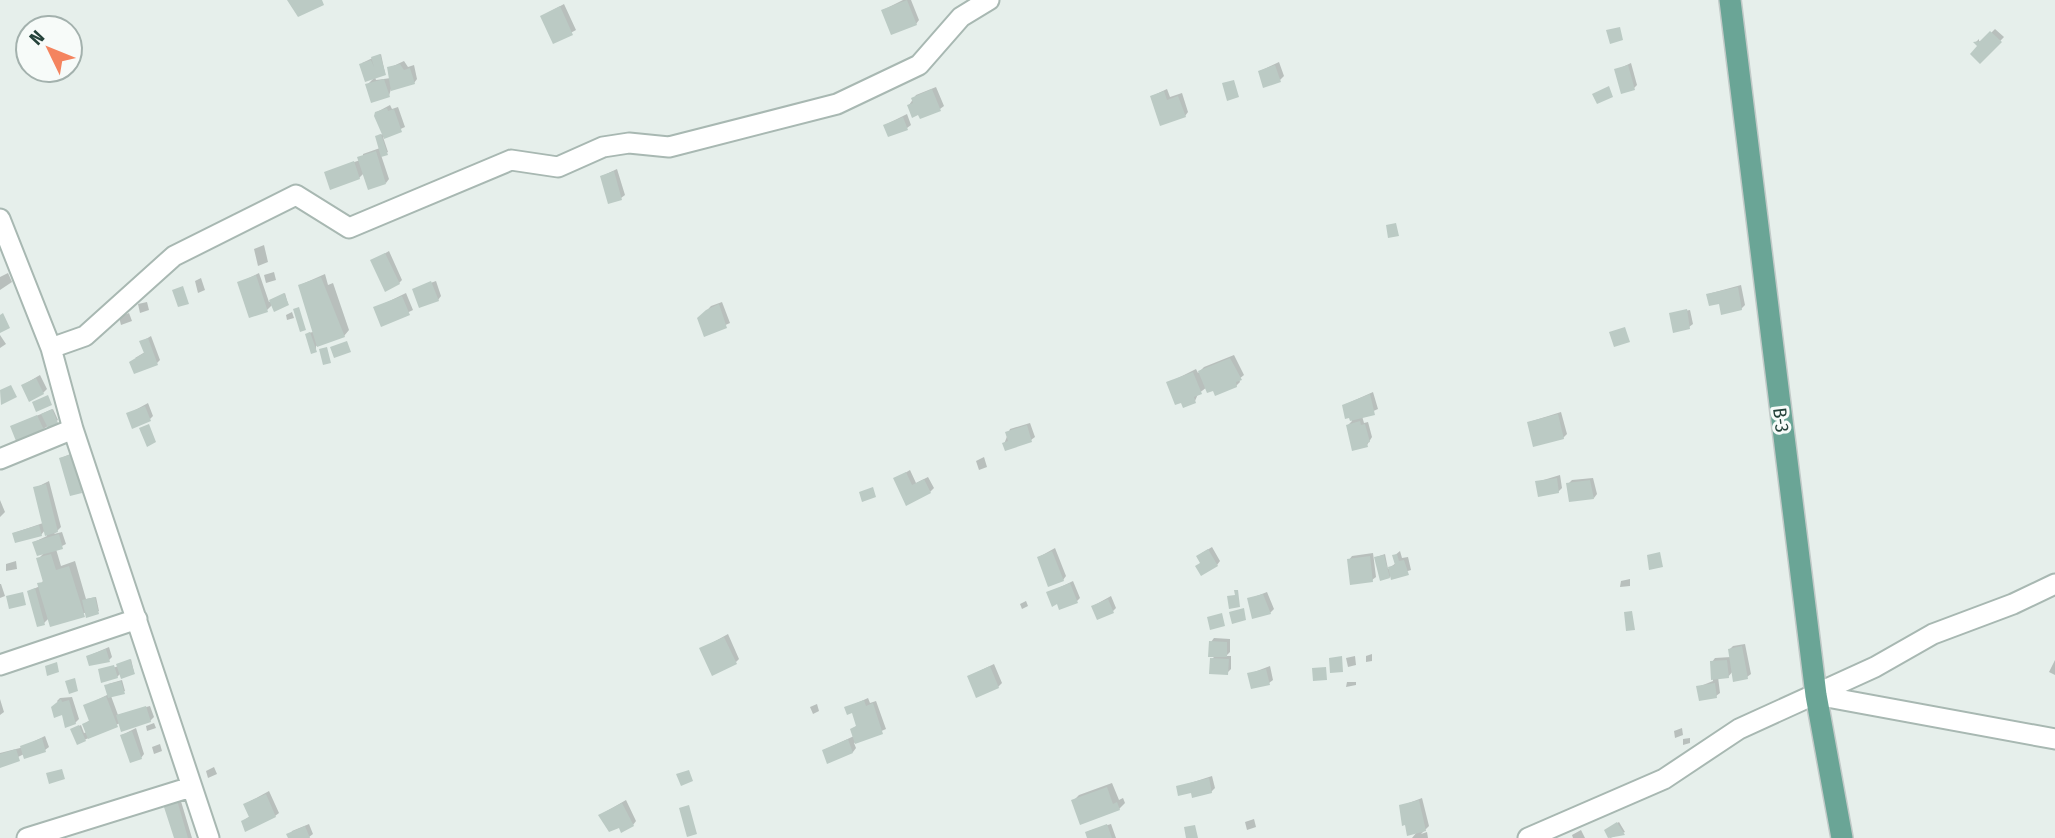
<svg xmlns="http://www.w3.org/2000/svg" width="2055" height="838" viewBox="0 0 2055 838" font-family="'Fira Sans Condensed',sans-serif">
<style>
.shadow{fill:#0003}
.building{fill:#bbcac4}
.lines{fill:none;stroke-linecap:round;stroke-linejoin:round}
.minor-casing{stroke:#a8b8b2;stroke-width:23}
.major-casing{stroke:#c2cac8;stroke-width:24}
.minor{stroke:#fff;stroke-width:19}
.major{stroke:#6aa596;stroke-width:21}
.labels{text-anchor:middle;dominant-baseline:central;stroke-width:6;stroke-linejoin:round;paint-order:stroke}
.street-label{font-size:19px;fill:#24423a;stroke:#f7fbf9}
</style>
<rect width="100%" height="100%" fill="#e6efeb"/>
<path class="shadow" d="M 903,0 L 911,0 L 919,20 L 916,24 L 883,10 Z
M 564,4 L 576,30 L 554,42 L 542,16 Z
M 1995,29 L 2004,37 L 1980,62 L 1980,46 L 1976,42 L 1979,39 L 1979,45 Z
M 381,54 L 385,73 L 362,63 Z
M 404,61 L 408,67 L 414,65 L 417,79 L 414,83 L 391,89 L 389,96 L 367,85 L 375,77 L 376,80 L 391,78 L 389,68 Z
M 1279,62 L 1284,76 L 1280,80 L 1260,71 Z
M 1631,63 L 1637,85 L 1634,88 L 1616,70 Z
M 936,87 L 944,106 L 940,109 L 909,105 L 916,95 Z
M 1167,89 L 1170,97 L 1182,93 L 1188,112 L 1185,116 L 1152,96 Z
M 390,105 L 392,109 L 398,107 L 405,127 L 383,137 L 388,152 L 381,155 L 389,179 L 386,183 L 364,173 L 359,178 L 326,172 L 363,159 L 363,154 L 380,148 L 378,135 L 384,134 L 377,112 Z
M 907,114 L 911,125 L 907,128 L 885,125 Z
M 617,169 L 625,195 L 621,198 L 602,176 Z
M 264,245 L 268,262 L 258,266 L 254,249 Z
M 389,251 L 402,280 L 399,283 L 372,261 Z
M 274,272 L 276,280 L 266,283 L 264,275 Z
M 8,273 L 12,282 L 0,290 L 0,277 Z
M 259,273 L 269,302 L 285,293 L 288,304 L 273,304 L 267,310 L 239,283 Z
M 325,274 L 328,285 L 333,283 L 349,330 L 344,336 L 316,346 L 316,351 L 308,333 L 313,332 L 300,285 Z
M 201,278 L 205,290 L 198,293 L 195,281 Z
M 436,281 L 441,296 L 438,300 L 414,289 Z
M 1741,285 L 1745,305 L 1741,309 L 1708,294 Z
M 406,293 L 413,310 L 382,325 L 375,308 Z
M 147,302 L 149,310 L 140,313 L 138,304 Z
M 722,302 L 730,323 L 705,334 L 699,319 L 711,306 Z
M 1690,310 L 1693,324 L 1689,327 L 1671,314 Z
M 292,312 L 294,318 L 287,320 L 286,315 Z
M 129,313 L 132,321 L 121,325 L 119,317 Z
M 0,335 L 6,344 L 0,348 Z
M 151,336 L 160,360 L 157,363 L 135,358 L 145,352 L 141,342 Z
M 1234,355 L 1244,375 L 1239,379 L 1240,382 L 1236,386 L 1207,387 L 1198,394 L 1195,401 L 1184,406 L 1168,383 L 1196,369 L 1198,373 L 1204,367 Z
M 40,375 L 47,389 L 43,393 L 23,385 Z
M 1373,392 L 1378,409 L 1362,416 L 1364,423 L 1368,422 L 1372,437 L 1367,445 L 1347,426 L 1352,421 L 1344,405 Z
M 148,403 L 153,416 L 150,419 L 128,414 Z
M 53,409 L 58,420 L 43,429 L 12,426 Z
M 1561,412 L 1567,434 L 1563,438 L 1529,422 Z
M 1030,423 L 1035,437 L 1031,440 L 1004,444 L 1010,429 Z
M 75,452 L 85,487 L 81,491 L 61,458 Z
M 984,457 L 987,467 L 979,470 L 976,461 Z
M 910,470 L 916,483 L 928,477 L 934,488 L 930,492 L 895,479 Z
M 1560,475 L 1562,488 L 1558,492 L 1537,482 Z
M 1593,478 L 1597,494 L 1594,498 L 1568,484 L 1572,480 Z
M 49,481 L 61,527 L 54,534 L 62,532 L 66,544 L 56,549 L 61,566 L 75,561 L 86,599 L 96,597 L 99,611 L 49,618 L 44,623 L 29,591 L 40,586 L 44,579 L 38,559 L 45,552 L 34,542 L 47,536 L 45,530 L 41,535 L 14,533 L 43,523 L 35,488 Z
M 0,500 L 5,512 L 0,517 Z
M 1212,547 L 1220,561 L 1217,565 L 1202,562 L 1202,553 Z
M 1055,548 L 1066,576 L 1063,580 L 1039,557 Z
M 1400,551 L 1402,558 L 1408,557 L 1411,570 L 1389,577 L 1376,557 L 1385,554 L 1388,569 L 1396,563 L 1394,556 Z
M 1373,553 L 1376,577 L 1372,580 L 1349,560 L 1352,556 Z
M 16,561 L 17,569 L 6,571 L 6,564 Z
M 1630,579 L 1630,586 L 1620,587 L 1621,581 Z
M 1073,581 L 1080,598 L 1077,601 L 1058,602 L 1048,593 Z
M 1,584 L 5,596 L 0,598 L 0,584 Z
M 1267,592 L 1274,609 L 1270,613 L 1249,599 Z
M 1111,596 L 1116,608 L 1113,611 L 1093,606 Z
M 1026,601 L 1028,606 L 1022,609 L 1020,604 Z
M 728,634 L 739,659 L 736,662 L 701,649 Z
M 1214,638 L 1230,639 L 1230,652 L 1226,656 L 1231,656 L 1231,669 L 1227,673 L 1212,659 L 1216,655 L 1211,642 Z
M 1745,644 L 1751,674 L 1747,677 L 1733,671 L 1728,677 L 1718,677 L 1720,693 L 1716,696 L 1698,687 L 1713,681 L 1712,662 L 1715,658 L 1731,657 L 1729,650 L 1733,646 Z
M 109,647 L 112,657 L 109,660 L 88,656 Z
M 1372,654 L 1372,661 L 1366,662 L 1366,656 Z
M 1355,656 L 1356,665 L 1348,667 L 1346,658 Z
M 131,659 L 134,672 L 121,673 L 117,677 L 101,669 L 116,667 Z
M 2055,660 L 2055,675 L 2049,672 Z
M 994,664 L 1002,683 L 998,687 L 969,676 Z
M 1270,666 L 1273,680 L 1269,683 L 1249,674 Z
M 122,680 L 125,691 L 111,696 L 118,715 L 150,706 L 154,717 L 150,721 L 120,723 L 78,743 L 73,729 L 81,725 L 84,733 L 87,732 L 84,724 L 90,720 L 85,706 L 109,694 L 108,684 Z
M 1347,682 L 1356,682 L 1356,685 L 1346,687 Z
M 72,697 L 79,719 L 75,723 L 57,701 L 60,698 Z
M 868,698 L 870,703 L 876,701 L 886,729 L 854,743 L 856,748 L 853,752 L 824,750 L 854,736 L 852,729 L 858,725 L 853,711 L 846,708 Z
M 0,699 L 4,712 L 0,715 Z
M 817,704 L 819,711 L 813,714 L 810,707 Z
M 154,723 L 156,728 L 147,731 L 146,726 Z
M 136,728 L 144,754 L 141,758 L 122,735 Z
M 1682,728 L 1683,735 L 1675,738 L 1674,731 Z
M 45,736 L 49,747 L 45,750 L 24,754 L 0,766 L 0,753 L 20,748 Z
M 1690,738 L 1690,743 L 1683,745 L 1683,739 Z
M 160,744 L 162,751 L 154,754 L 152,747 Z
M 214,767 L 217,774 L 208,778 L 206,771 Z
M 1212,776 L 1215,788 L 1211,792 L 1178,787 Z
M 1112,783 L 1119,800 L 1123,798 L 1125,803 L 1119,809 L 1073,801 L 1079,795 Z
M 269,791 L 279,813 L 275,816 L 243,821 L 250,816 L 245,804 Z
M 180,798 L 192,838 L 175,838 L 165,805 Z
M 1422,798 L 1429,826 L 1421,834 L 1427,832 L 1428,838 L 1412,838 L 1417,832 L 1401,806 Z
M 626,800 L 636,821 L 633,825 L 620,825 L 600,815 Z
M 1254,819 L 1256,827 L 1247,830 L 1245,822 Z
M 1619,822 L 1625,832 L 1610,838 L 1606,830 Z
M 309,824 L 313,834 L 309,837 L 290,838 L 292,831 Z
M 1111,824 L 1116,838 L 1089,838 L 1087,832 L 1089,831 Z
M 1581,830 L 1585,838 L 1573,838 L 1572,835 Z"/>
<path class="building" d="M 287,0 L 322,0 L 324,5 L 298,17 Z
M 907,0 L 917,25 L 891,35 L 881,10 Z
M 560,6 L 573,35 L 553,44 L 540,16 Z
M 1620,27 L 1623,40 L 1610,44 L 1606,30 Z
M 1990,31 L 2002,42 L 1980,64 L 1970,54 L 1977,46 L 1973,42 L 1980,41 Z
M 380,54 L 386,75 L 365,82 L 359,64 L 371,60 L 374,67 L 371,57 Z
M 400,64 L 404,70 L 410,68 L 415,84 L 391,91 L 387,67 Z
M 1275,65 L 1281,82 L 1263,88 L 1258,71 Z
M 1628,65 L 1635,90 L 1621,94 L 1614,69 Z
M 384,79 L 390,97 L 371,103 L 365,84 Z
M 1234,80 L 1239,97 L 1227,101 L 1222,83 Z
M 1609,86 L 1613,97 L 1597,104 L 1592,94 Z
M 932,89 L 941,111 L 920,119 L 918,115 L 912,118 L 907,105 L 913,103 L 911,98 Z
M 1164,91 L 1167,100 L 1178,96 L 1186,117 L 1160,126 L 1150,96 Z
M 387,108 L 388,111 L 394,109 L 402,132 L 384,139 L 374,116 L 375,112 Z
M 903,117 L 908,130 L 888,137 L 883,125 Z
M 381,134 L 388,155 L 381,157 L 375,136 Z
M 376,151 L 386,184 L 368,190 L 357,157 Z
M 354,161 L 360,179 L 330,190 L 324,172 Z
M 614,171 L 622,200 L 608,204 L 600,176 Z
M 1396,223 L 1399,236 L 1388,238 L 1386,225 Z
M 385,253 L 400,284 L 385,292 L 370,260 Z
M 256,275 L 268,312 L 249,318 L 237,282 Z
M 321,277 L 345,337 L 317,347 L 298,285 Z
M 431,281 L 439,301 L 419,308 L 412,289 Z
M 183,286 L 189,304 L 178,307 L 172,290 Z
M 1738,287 L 1742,310 L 1721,315 L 1719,304 L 1709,306 L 1706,294 Z
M 284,293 L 289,305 L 274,312 L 269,300 Z
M 402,296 L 410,315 L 381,327 L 373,307 Z
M 719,304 L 727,328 L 704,337 L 697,318 L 706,310 Z
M 299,307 L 306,330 L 300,332 L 293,309 Z
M 1687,309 L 1690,329 L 1673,333 L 1669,313 Z
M 3,313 L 10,328 L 0,333 L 0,315 Z
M 1625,327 L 1630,342 L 1614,347 L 1609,332 Z
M 310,332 L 317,352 L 311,354 L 305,334 Z
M 148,338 L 158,365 L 134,374 L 129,362 L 144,353 L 139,341 Z
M 347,341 L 351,352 L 334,358 L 330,347 Z
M 327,347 L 331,363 L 323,365 L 319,349 Z
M 1230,358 L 1242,380 L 1236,382 L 1237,387 L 1215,396 L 1213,391 L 1207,393 L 1198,371 Z
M 1193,372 L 1202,394 L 1194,397 L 1196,403 L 1183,408 L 1181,403 L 1175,405 L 1166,382 Z
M 36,378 L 44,394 L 29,402 L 21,385 Z
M 11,385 L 17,397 L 1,405 L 0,390 Z
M 1370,394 L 1375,415 L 1350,421 L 1349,418 L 1345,419 L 1342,405 Z
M 48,395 L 52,405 L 36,412 L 32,402 Z
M 145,406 L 151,421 L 132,429 L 126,413 Z
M 52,409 L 58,423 L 48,428 L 41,414 Z
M 1558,414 L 1564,439 L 1533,447 L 1527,422 Z
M 37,415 L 44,430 L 16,441 L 10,426 Z
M 1360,421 L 1361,425 L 1365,424 L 1370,442 L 1367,443 L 1368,447 L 1352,451 L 1346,425 Z
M 149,424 L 156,442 L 147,447 L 139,428 Z
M 1027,425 L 1032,442 L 1005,451 L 1002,443 L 1008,441 L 1005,432 Z
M 72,454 L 82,493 L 70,496 L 59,458 Z
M 906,472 L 912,485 L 924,479 L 931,493 L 906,506 L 893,478 Z
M 1557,478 L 1559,493 L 1538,497 L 1535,481 Z
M 1590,480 L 1594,499 L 1569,502 L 1566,483 Z
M 46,484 L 58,532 L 45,536 L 33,487 Z
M 873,487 L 876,497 L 862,502 L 859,492 Z
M 39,525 L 42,536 L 15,543 L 12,533 Z
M 59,534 L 63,549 L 37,556 L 32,542 Z
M 1208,549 L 1218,566 L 1201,576 L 1195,566 L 1200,563 L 1196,556 Z
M 1052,551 L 1064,581 L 1048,587 L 1037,557 Z
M 1660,552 L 1663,567 L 1649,570 L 1647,555 Z
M 51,554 L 56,570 L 69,566 L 85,617 L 50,627 L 37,583 L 43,582 L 36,558 Z
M 1397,554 L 1399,561 L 1404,560 L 1409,575 L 1391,580 L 1388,567 L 1395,565 L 1392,555 Z
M 1384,555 L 1390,578 L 1380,581 L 1374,557 Z
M 1370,556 L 1373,582 L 1350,585 L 1347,559 Z
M 1070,583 L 1078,603 L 1059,610 L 1057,604 L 1052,607 L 1046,592 Z
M 35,588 L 45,625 L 37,627 L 27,591 Z
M 1234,590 L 1238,590 L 1240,607 L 1229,609 L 1227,596 L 1235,595 Z
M 23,592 L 26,605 L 9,609 L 6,596 Z
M 1263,594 L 1271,614 L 1252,619 L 1247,598 Z
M 95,597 L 99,614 L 86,618 L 82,600 Z
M 1108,599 L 1114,613 L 1097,620 L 1091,606 Z
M 1244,608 L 1246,620 L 1232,624 L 1229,612 Z
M 1632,611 L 1635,630 L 1626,631 L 1624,612 Z
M 1222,613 L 1225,626 L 1210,630 L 1207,617 Z
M 724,637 L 737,664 L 712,676 L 699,648 Z
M 1209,641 L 1227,642 L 1227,657 L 1208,657 Z
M 1742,646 L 1748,679 L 1733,682 L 1728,649 Z
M 106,649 L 110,662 L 89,666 L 86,656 Z
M 1342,656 L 1343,672 L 1330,673 L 1329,658 Z
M 1210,658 L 1229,659 L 1228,675 L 1209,674 Z
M 130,659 L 135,674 L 121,679 L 116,664 Z
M 1727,660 L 1729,678 L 1711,680 L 1710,661 Z
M 57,662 L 59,672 L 47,676 L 45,666 Z
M 114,665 L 118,678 L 101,683 L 98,669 Z
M 990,666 L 999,688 L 976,698 L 967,676 Z
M 1326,667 L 1327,680 L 1313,681 L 1312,668 Z
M 1266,669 L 1270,685 L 1251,689 L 1247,673 Z
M 75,678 L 78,691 L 69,694 L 65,681 Z
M 121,681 L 125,694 L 108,698 L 104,685 Z
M 1715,683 L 1717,698 L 1699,701 L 1696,686 Z
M 106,696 L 118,727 L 88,739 L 82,724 L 89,721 L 83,705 Z
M 61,699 L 62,702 L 69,700 L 76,724 L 65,728 L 62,715 L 54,718 L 51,707 Z
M 864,700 L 866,706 L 873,703 L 883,734 L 855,744 L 850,729 L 856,726 L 852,713 L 847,715 L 844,707 Z
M 146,706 L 151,722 L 121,732 L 116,715 Z
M 79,725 L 86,741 L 77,745 L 70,729 Z
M 132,731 L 142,759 L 130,763 L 120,735 Z
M 42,738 L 46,752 L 24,759 L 20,746 Z
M 848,739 L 853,753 L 827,764 L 822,750 Z
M 16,749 L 20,761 L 0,768 L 0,754 Z
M 62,769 L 65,779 L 49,784 L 46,773 Z
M 689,770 L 693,781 L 681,786 L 676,774 Z
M 1209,778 L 1212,793 L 1192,798 L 1191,793 L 1178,796 L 1176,786 Z
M 1107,787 L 1113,804 L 1117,802 L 1120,810 L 1080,825 L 1071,800 Z
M 266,794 L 276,817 L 245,832 L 241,821 L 249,817 L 243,804 Z
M 177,800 L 188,838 L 174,838 L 163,804 Z
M 1419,800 L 1426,831 L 1407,836 L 1405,825 L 1402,826 L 1399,805 Z
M 622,803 L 634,826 L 621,833 L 619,828 L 609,832 L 598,815 Z
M 689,805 L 697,834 L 687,837 L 679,808 Z
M 1617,822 L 1625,835 L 1608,838 L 1604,830 Z
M 1107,824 L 1112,838 L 1087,838 L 1085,832 Z
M 1195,825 L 1198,838 L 1186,838 L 1184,827 Z
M 305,826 L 310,838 L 288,838 L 286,834 Z"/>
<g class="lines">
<g class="minor-casing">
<path id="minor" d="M 0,219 L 51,348 L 73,429 L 209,838
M 51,348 L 85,336 L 174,256 L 296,195 L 349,228 L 511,160 L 558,167 L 603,147 L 629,143 L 669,147 L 837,104 L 919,65 L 961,17 L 989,0
M 0,459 L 73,429
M 0,665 L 137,619
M 1816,695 L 2055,739
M 27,838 L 191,787
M 1528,838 L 1664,779 L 1739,729 L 1875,667 L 1933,634 L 2013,604 L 2055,584"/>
</g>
<g class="major-casing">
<path id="major" d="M 1730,0 L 1816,695 L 1842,838"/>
</g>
<use href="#minor" class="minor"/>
<use href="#major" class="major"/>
</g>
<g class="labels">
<g class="street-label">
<text transform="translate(1781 420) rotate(83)">B-3</text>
</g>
</g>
<g transform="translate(49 49) rotate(313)"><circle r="33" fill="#f7fbf9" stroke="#a3b1ad" stroke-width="2"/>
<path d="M0-5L12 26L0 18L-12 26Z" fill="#f4845f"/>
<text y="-10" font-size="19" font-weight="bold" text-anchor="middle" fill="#24423a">N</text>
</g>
</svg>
